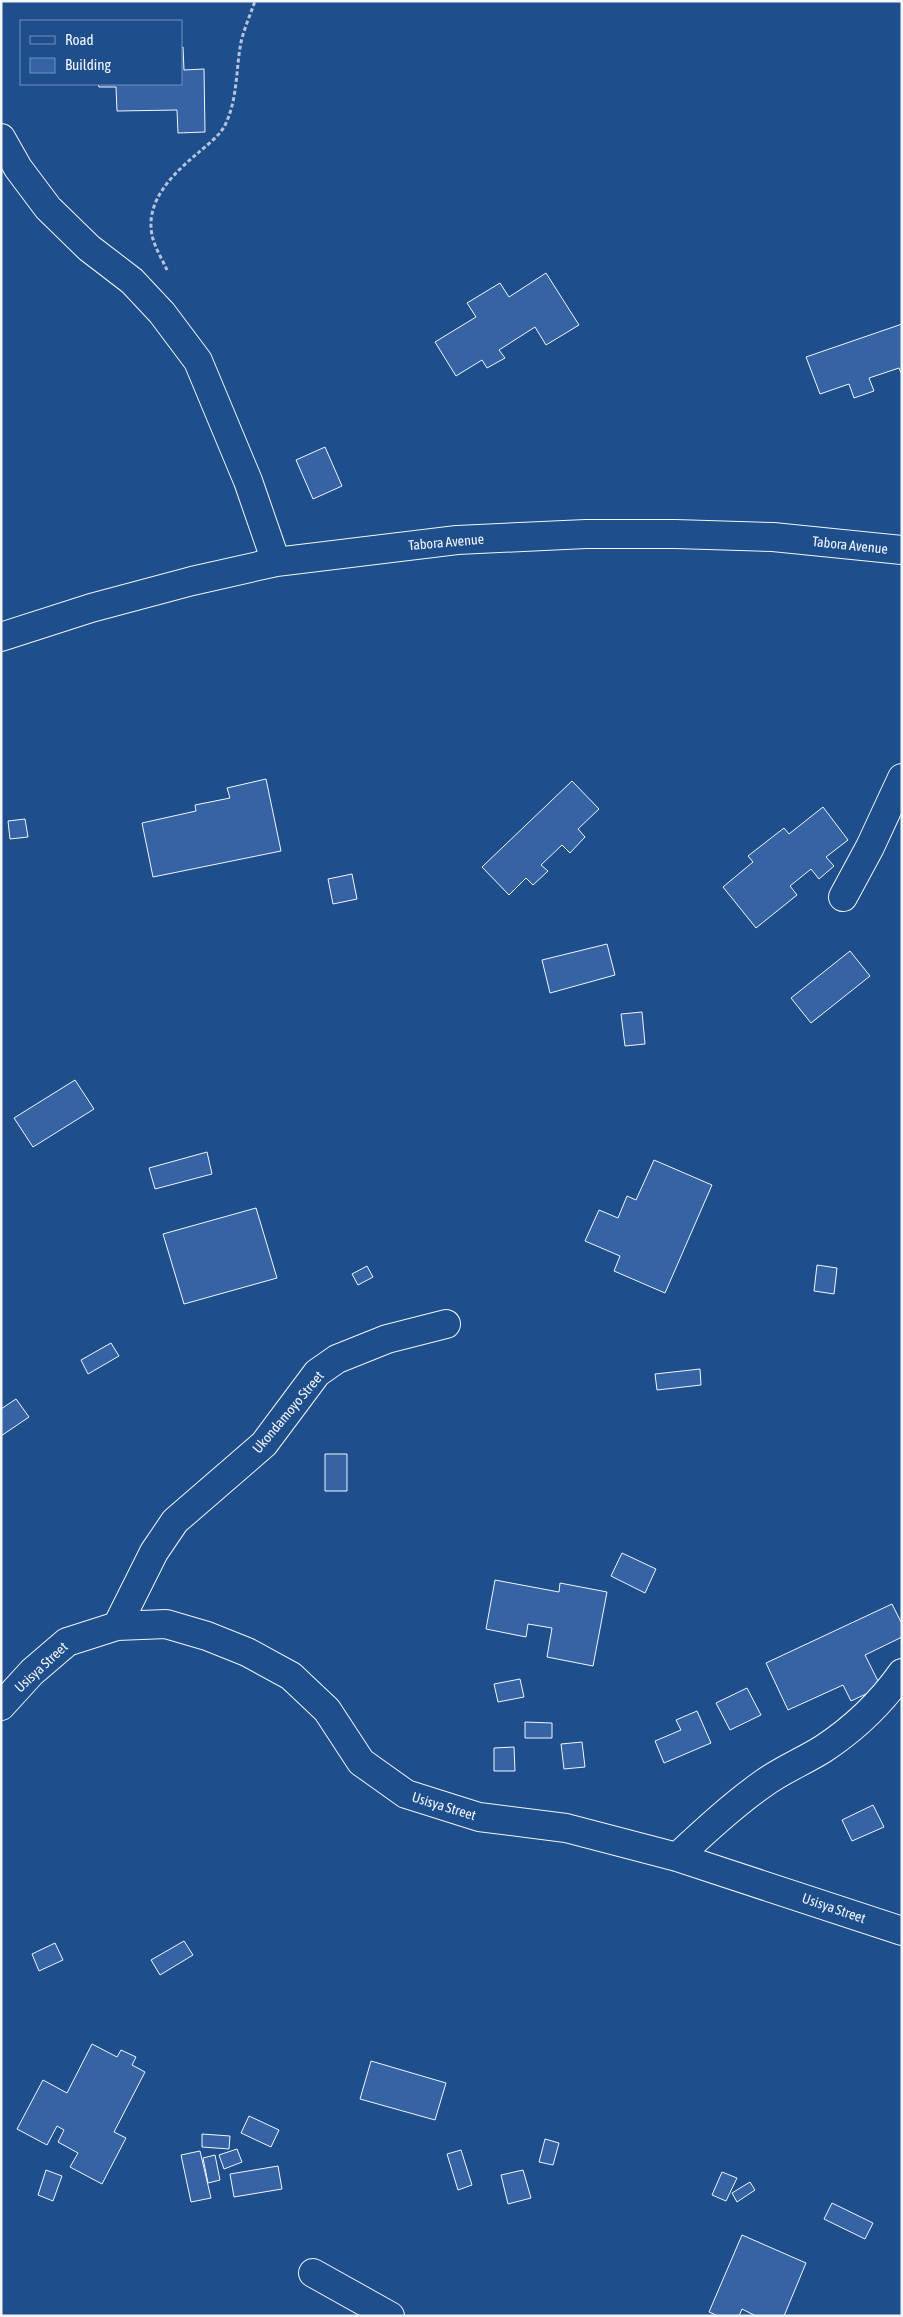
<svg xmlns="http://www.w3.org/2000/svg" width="903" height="2317" viewBox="0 0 903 2317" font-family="'Asap Condensed',sans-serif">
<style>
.building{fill:#3563a3;stroke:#f2f6ff}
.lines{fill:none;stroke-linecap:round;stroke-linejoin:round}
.street-casing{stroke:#f2f6ff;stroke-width:30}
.path{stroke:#b3c4dc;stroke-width:3;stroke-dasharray:4 2.5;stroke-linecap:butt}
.street{stroke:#1f4e8c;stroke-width:28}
.labels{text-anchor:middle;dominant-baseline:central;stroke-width:4;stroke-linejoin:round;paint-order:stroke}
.street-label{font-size:14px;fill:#f2f6ff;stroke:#1f4e8c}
</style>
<rect width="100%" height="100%" fill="#1f4e8c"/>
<path class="building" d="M 181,47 L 183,47 L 184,70 L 204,69 L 205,132 L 178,133 L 177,110 L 117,111 L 116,87 L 99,87 L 98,84 L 181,84 Z
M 546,273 L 579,325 L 546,345 L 535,327 L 499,350 L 505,358 L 487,368 L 482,360 L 456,376 L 435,342 L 476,317 L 467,303 L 500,283 L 509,297 Z
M 902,324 L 902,375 L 899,368 L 869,378 L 874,391 L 854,398 L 849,384 L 820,394 L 806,357 Z
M 325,447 L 342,486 L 313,499 L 296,460 Z
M 266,779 L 281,851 L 153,877 L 142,823 L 196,811 L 195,805 L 230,798 L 227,788 Z
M 572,781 L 599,809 L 578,829 L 585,837 L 570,853 L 562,845 L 541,865 L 548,871 L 533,885 L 526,878 L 509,895 L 482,867 Z
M 823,807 L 848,840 L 826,857 L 834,866 L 819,879 L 811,869 L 790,886 L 797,895 L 756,928 L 723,887 L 753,862 L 748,856 L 784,828 L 789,834 Z
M 25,819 L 28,837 L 10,839 L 8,821 Z
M 352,874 L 357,899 L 333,904 L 328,879 Z
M 607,944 L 615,975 L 550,993 L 542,960 Z
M 850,951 L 870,976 L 811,1023 L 791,998 Z
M 642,1012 L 645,1044 L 625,1046 L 621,1014 Z
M 75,1080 L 94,1109 L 33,1147 L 14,1118 Z
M 207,1152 L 212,1174 L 155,1189 L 149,1168 Z
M 654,1160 L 712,1185 L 665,1293 L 614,1271 L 620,1256 L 585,1241 L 599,1210 L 618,1218 L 627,1196 L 636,1200 Z
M 256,1208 L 277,1278 L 184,1304 L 163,1234 Z
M 817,1265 L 837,1268 L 834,1294 L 814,1291 Z
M 367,1266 L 373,1277 L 358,1285 L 352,1274 Z
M 111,1343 L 119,1356 L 88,1374 L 81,1360 Z
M 700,1369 L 701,1385 L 657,1390 L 655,1374 Z
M 16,1399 L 29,1417 L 1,1436 L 1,1409 Z
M 325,1454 L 347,1454 L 347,1491 L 325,1491 Z
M 622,1553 L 656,1569 L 645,1593 L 611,1576 Z
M 495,1580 L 559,1592 L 560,1583 L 607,1592 L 593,1666 L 547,1657 L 552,1628 L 528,1624 L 526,1637 L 486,1629 Z
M 892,1604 L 902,1624 L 902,1637 L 865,1655 L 881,1687 L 851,1701 L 843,1685 L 788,1710 L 766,1663 Z
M 520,1679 L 524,1697 L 498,1702 L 494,1684 Z
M 747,1688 L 761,1715 L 730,1730 L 716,1703 Z
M 697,1711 L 711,1743 L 664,1763 L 655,1741 L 681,1730 L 676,1720 Z
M 525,1722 L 552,1723 L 552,1738 L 525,1738 Z
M 582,1742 L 585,1767 L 564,1769 L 561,1744 Z
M 514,1747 L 515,1771 L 494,1771 L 494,1748 Z
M 873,1805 L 884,1827 L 852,1841 L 842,1820 Z
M 184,1941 L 193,1955 L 160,1975 L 151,1960 Z
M 55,1943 L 63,1960 L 39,1971 L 32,1954 Z
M 92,2044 L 117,2057 L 121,2050 L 136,2057 L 132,2065 L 145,2072 L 114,2132 L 126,2138 L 102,2184 L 70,2167 L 78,2153 L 58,2142 L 64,2130 L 57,2126 L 47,2145 L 17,2129 L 43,2080 L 67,2093 Z
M 371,2061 L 446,2083 L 435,2120 L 360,2099 Z
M 249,2116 L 279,2130 L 271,2147 L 241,2133 Z
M 202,2134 L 230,2136 L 229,2149 L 202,2147 Z
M 545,2139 L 559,2143 L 553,2165 L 539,2162 Z
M 237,2149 L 242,2162 L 224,2169 L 219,2155 Z
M 461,2150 L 472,2185 L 458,2190 L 447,2154 Z
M 200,2151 L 211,2198 L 191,2202 L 181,2155 Z
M 215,2155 L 220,2180 L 208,2183 L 203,2158 Z
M 278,2166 L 282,2189 L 234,2197 L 230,2174 Z
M 46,2170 L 62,2176 L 53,2201 L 38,2195 Z
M 523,2170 L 531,2198 L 508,2204 L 501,2175 Z
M 722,2172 L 737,2178 L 726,2201 L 712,2195 Z
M 750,2182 L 755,2190 L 737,2202 L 732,2193 Z
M 832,2203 L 873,2223 L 865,2239 L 824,2219 Z
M 742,2235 L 806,2263 L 784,2316 L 756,2316 L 742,2309 L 739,2316 L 718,2316 L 709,2312 Z"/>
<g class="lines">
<g class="street-casing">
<path id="street" d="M 1,138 L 18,168 L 48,208 L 89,248 L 132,281 L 162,313 L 198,361 L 248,481 L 276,562
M 1,637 L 91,608 L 192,581 L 276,562 L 457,540 L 586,534 L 675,534 L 773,537 L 902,550
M 843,897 L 870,847 L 902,778
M 117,1626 L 154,1552 L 175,1521 L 264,1444 L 317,1373 L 337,1359 L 387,1339 L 446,1324
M 1,1706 L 32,1672 L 67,1642 L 117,1626 L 166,1624 L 207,1636 L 247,1652 L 291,1676 L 327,1710 L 361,1762 L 406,1794 L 479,1817 L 566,1828 L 677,1857 L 902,1931
M 677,1857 C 705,1831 733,1805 764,1783 C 782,1770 804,1761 823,1749 C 855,1728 880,1704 902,1673
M 313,2273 L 390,2316"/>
</g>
<path class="path" d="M 167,270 C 162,259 154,246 152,235 C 145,200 174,173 198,153 C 208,144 221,135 226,123 C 237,99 236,73 240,48 C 242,33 250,16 255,1"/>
<use href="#street" class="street"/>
</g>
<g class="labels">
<g class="street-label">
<text transform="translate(446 542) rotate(-5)">Tabora Avenue</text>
<text transform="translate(850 545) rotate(6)">Tabora Avenue</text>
<text transform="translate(288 1412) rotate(-50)">Ukondamoyo Street</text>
<text transform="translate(41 1667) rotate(-43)">Usisya Street</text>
<text transform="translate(444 1806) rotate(17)">Usisya Street</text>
<text transform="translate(834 1908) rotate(19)">Usisya Street</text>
</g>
</g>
<rect width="903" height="2317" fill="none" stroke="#f2f6ff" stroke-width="5"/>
<rect x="20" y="20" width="162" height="65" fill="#1f4e8c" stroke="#7391ba"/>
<rect x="30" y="36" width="25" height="8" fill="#1f4e8c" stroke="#7391ba"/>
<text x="65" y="45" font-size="15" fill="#f2f6ff">Road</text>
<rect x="30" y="58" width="25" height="15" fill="#3563a3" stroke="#7391ba"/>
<text x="65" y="70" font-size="15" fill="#f2f6ff">Building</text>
</svg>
